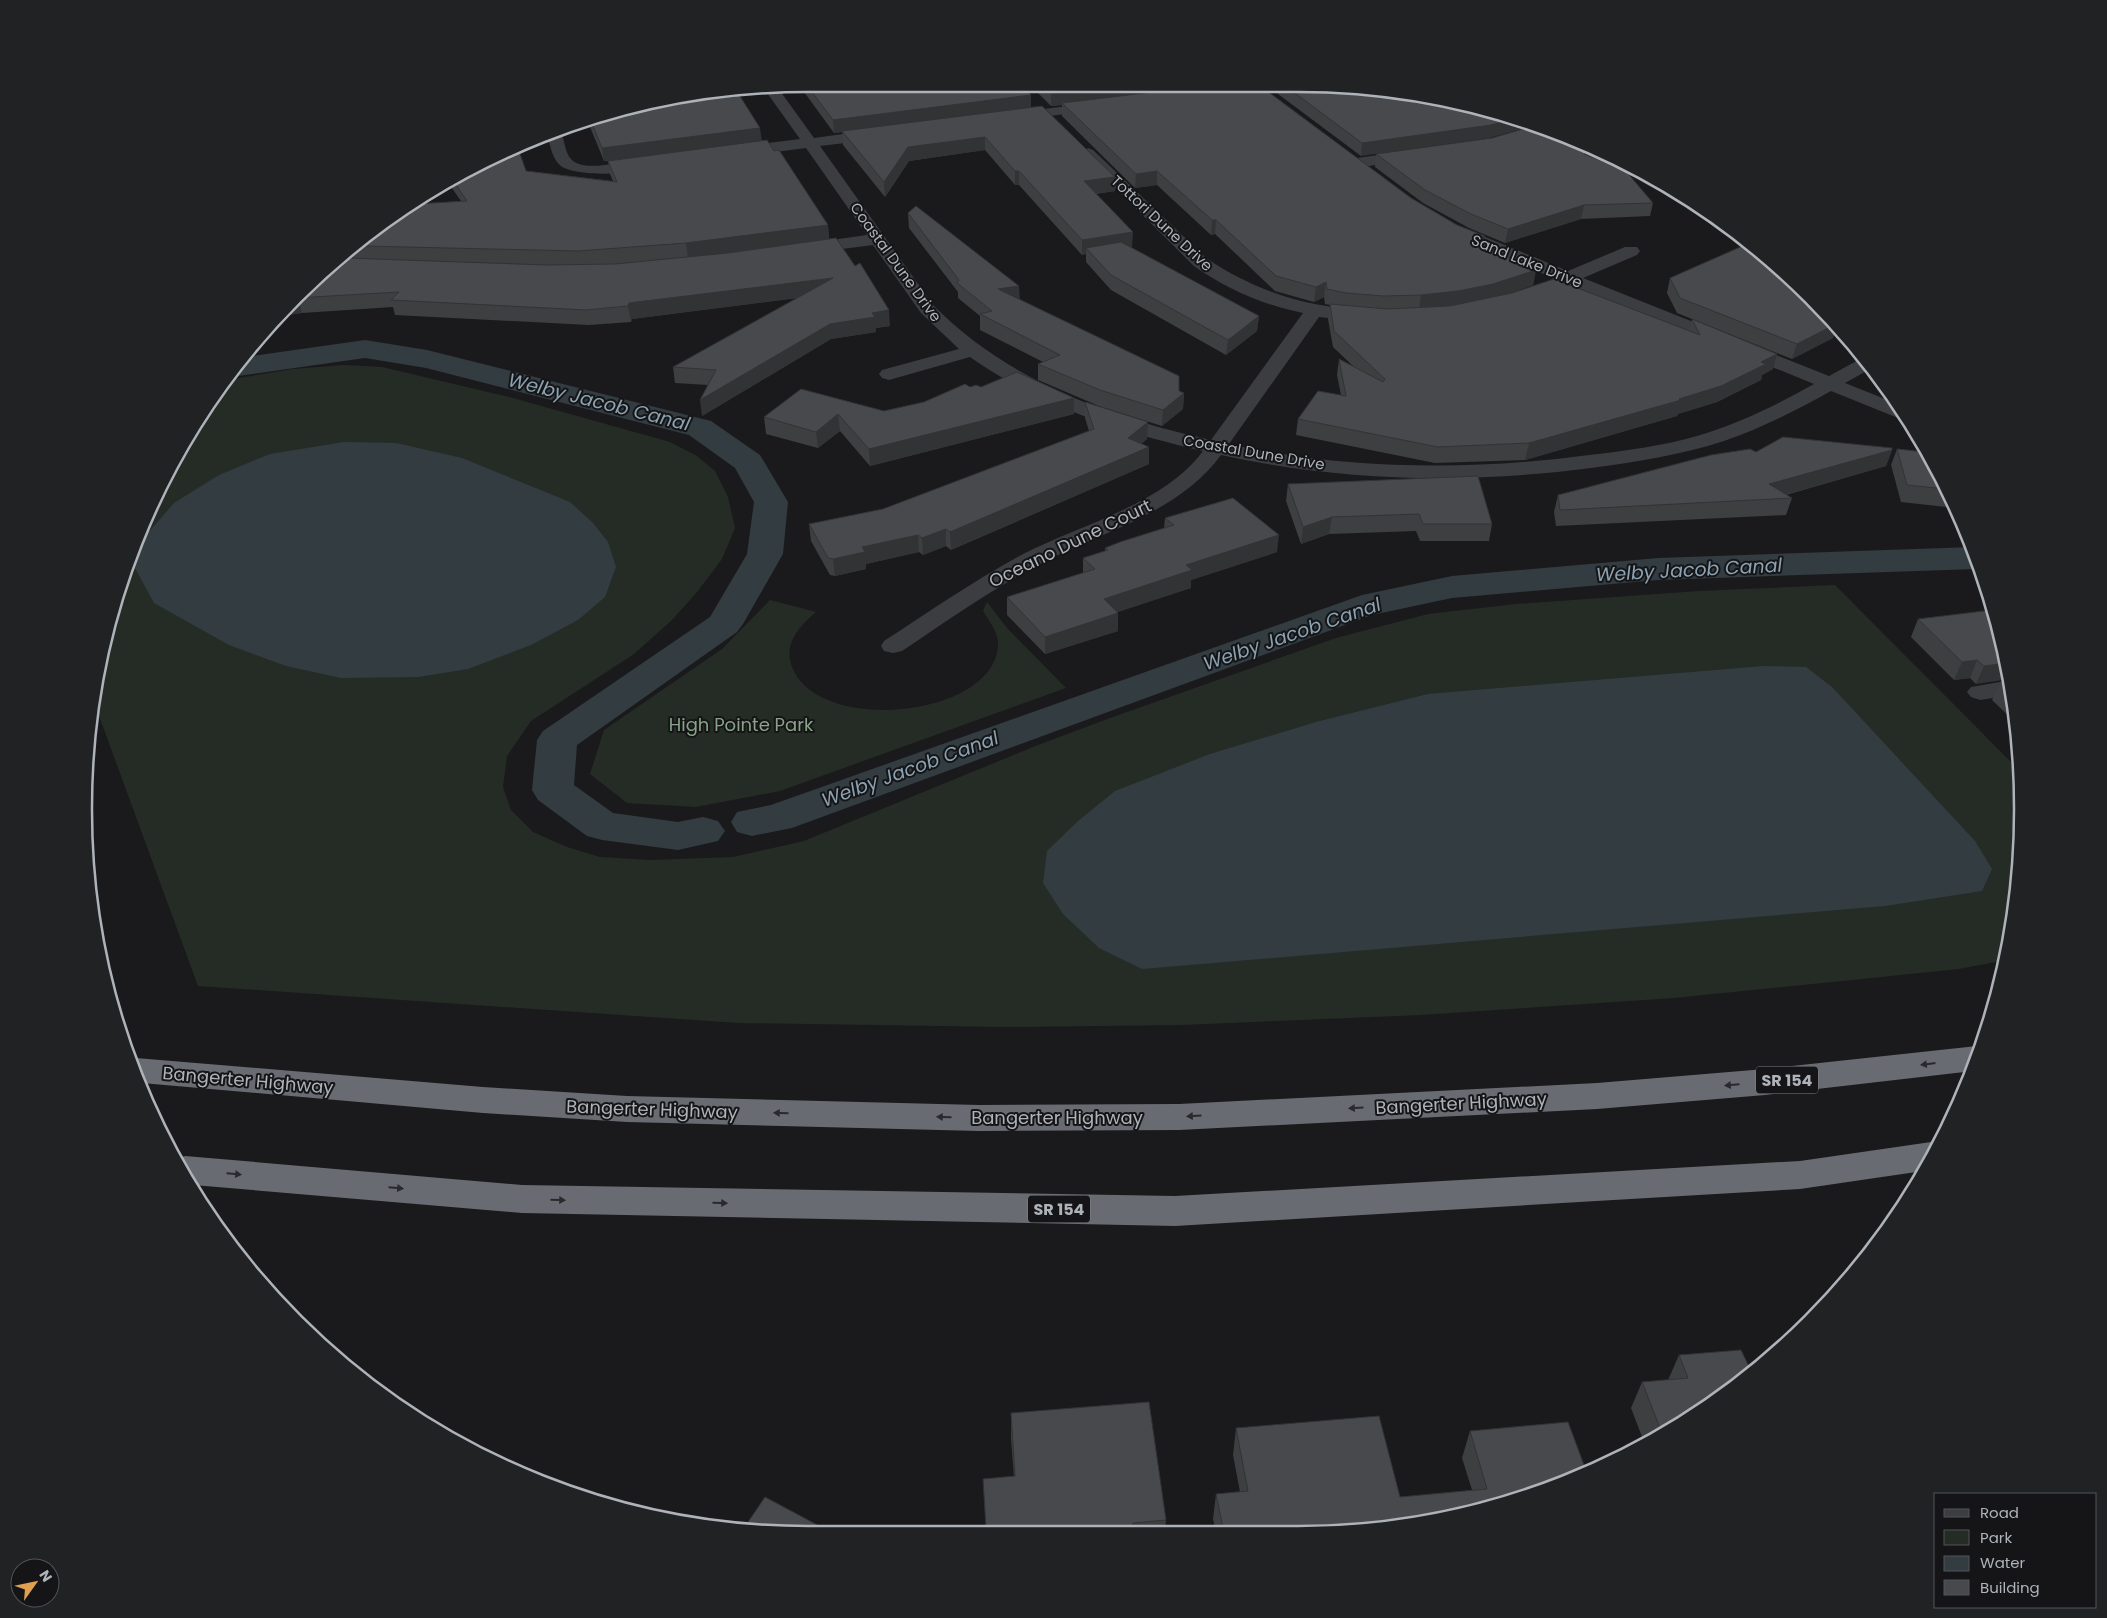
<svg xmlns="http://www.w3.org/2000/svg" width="2107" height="1618" viewBox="0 0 2107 1618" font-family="Poppins,sans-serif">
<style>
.green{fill:#252c25}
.water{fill:#333c41}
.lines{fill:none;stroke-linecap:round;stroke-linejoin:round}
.canal{fill:#333c41;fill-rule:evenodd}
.street{fill:#3c3d41;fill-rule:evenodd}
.highway{fill:#686b71;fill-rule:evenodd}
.wall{fill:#3d3f41}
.shaded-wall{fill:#323335}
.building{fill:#47494c;stroke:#323335}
.oneway{fill:#2a2a2e}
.labels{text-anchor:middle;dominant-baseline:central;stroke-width:4;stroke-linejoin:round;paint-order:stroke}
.far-street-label{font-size:15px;fill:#aeb3ba;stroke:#151517}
.shield{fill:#151517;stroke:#808489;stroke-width:1}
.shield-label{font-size:16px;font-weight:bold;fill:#aeb3ba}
.street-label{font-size:18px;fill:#aeb3ba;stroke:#151517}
.park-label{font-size:18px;fill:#88a387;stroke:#151517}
.water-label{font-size:19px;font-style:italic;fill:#8aa2b1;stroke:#151517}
.rim{fill:none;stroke:#aeb3ba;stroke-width:2.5}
</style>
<rect width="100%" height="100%" fill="#1a1a1c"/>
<path class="green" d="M 344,365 L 382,367 L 513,398 L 670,442 L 697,456 L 715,471 L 728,497 L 735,528 L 722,559 L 698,591 L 671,621 L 634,654 L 531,721 L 507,756 L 503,787 L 511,810 L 533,832 L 567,847 L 600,857 L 650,860 L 733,857 L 804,841 L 1038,745 L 1110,718 L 1336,638 L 1428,614 L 1516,604 L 1699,591 L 1835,585 L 2019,770 L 2023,809 L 2009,950 L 2006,960 L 1959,969 L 1674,998 L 1421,1015 L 1181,1025 L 1005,1027 L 738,1023 L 198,986 L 95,705 L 98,667 L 159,488 L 206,406 L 227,380 L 293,369 Z
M 770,600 L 816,612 C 800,626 783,643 792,667 C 818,735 993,718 998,646 C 999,633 989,621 983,611 L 987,602 L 1007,628 L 1066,688 L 780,791 L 696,807 L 627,803 L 590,774 L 604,730 L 722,649 Z"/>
<path class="water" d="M 344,442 L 396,443 L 462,458 L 570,502 L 593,523 L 608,542 L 616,567 L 605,597 L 578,620 L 531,645 L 468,669 L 418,677 L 341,678 L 286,666 L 229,645 L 154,603 L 135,568 L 147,534 L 174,503 L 219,475 L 270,454 Z
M 1764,666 L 1806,667 L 1832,687 L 1975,841 L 1992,869 L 1982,891 L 1885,906 L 1142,969 L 1099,948 L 1063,914 L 1043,883 L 1047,851 L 1078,821 L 1115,791 L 1210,754 L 1316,722 L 1428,694 Z"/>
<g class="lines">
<path class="canal" d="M 365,340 L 427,350 L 711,421 L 760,455 L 788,502 L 783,554 L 743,624 L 737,632 L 577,745 L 574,785 L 613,813 L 678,822 L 703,817 L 718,821 L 725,831 L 718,841 L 678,850 L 602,840 L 587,836 L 538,800 L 532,790 L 537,740 L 543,731 L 710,617 L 747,554 L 754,502 L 735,468 L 689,435 L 426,368 L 365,358 L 238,376 L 232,374 L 246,357 Z
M 1973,547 L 1979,568 L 1976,569 L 1658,580 L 1452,598 L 1372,615 L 792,828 L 752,836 L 737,832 L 731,822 L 737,812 L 771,805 L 1362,595 L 1452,576 L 1658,558 Z"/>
<path class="street" d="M 1228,85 L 1270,85 C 1264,92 1220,97 1215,90 L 1217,87 Z
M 778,88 L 814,138 L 879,129 L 884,131 L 887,134 L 879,139 L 820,146 L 933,305 C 1008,381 1108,417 1211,440 L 1303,313 C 1263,305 1227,289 1194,266 L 1083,156 L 1080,153 L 1088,148 L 1093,150 L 1206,258 C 1255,291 1306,307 1365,310 L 1372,312 L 1374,316 L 1372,320 L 1365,322 L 1319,317 L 1229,444 C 1347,470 1470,471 1589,455 C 1625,451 1662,446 1697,436 C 1738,424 1777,405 1814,384 L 1568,284 L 1560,286 L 1554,285 L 1551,281 L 1553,278 L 1445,232 L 1443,228 L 1445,224 L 1451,223 L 1568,271 L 1625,247 L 1637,247 L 1640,251 L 1637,255 L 1583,278 L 1829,376 L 1862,358 L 1870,369 L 1845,383 L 1900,405 L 1908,419 L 1898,418 L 1831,391 C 1797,410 1762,428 1724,441 C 1681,455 1636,462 1591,468 C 1468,484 1342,482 1221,455 C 1179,513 1101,532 1040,564 C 992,589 947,621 902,651 L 893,653 L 884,651 L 881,646 L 884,641 C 930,611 975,580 1023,554 C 1080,525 1164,504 1203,451 C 1121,432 1039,406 970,357 L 889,380 L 882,378 L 879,374 L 882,370 L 959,349 L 921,313 L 873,245 L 803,254 L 797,253 L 794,249 L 797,245 L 803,244 L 867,235 L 806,148 L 736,157 L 728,152 L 736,147 L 800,139 L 765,90 Z
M 1100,102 L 1105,103 L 1107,106 L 1105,109 L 1011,121 L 1004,117 L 1011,113 Z
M 561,133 C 565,141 565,153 571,159 C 588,178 644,150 654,164 C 645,176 574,177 561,166 C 553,160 551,148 548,139 Z
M 1412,150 L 1417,152 L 1420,155 L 1417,158 L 1357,168 L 1349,163 L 1357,158 Z
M 2011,680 L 2012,695 L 1980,700 L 1971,697 L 1967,692 L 1971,687 Z"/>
<path class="highway" d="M 1977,1046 L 1980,1047 L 1973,1071 L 1765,1095 L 1597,1109 L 1179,1130 L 979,1131 L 627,1122 L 483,1113 L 142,1083 L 131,1059 L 136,1058 L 483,1087 L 627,1096 L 979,1105 L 1179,1104 L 1597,1083 L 1765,1069 Z
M 1931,1142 L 1937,1144 L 1923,1171 L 1800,1189 L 1175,1226 L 522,1213 L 193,1185 L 179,1158 L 185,1156 L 522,1185 L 1175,1196 L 1800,1161 Z"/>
</g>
<path class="wall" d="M 809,84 L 1031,95 L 1031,107 L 1115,177 L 1115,191 L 1096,194 L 1132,247 L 1130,247 L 1259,316 L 1257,331 L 1226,355 L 1111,290 L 1086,262 L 1086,254 L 1082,255 L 1019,185 L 1015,185 L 985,150 L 909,161 L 885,197 L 843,145 L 842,132 L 834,133 L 799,85 Z
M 1029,84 L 1259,85 L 1411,198 L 1457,225 L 1485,236 L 1483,246 L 1536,270 L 1533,285 L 1505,295 L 1689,331 L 1692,319 L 1773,369 L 1762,375 L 1761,380 L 1717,402 L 1678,414 L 1677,416 L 1525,460 L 1435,463 L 1296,435 L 1298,419 L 1341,395 L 1337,375 L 1339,359 L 1353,366 L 1333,347 L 1328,319 L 1330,305 L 1325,304 L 1324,297 L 1314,302 L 1275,291 L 1215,234 L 1211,235 L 1157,185 L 1135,188 L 1062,116 L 1062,105 L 1051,106 Z
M 1270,85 L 1345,85 L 1486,109 L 1361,156 L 1270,88 Z
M 621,109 L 762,141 L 774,151 L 828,225 L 829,239 L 890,326 L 876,328 L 876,332 L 831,339 L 702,416 L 708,385 L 675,383 L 673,367 L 798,298 L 632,319 L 631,322 L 589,325 L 395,315 L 393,307 L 302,313 L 280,316 L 296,296 L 416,204 L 461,201 L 447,181 L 519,151 L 526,171 L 613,181 L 610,174 L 608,161 L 604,161 L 588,122 Z
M 1492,138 L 1613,156 L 1601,161 L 1653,203 L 1650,216 L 1581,219 L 1505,243 L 1469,228 L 1423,203 L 1375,167 L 1376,154 Z
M 908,213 L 1019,299 L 1179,391 L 1184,393 L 1183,409 L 1162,426 L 1099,406 L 1038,380 L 1038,364 L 1043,362 L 980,330 L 980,316 L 958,298 L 958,292 L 909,228 Z
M 1670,278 L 1811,296 L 1840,331 L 1834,334 L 1833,338 L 1792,359 L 1677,313 L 1667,293 Z
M 970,387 L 981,387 L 1074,414 L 870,466 L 840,431 L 818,448 L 766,434 L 764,417 L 884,411 L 924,402 Z
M 1085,402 L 1148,422 L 1147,439 L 1141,444 L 1149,464 L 951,550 L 946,546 L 923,555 L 919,552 L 866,564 L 866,569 L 835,576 L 830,575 L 811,541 L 809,524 L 883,509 L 1089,431 L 1085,418 Z
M 1897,449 L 1925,452 L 1955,508 L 1901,502 L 1891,465 Z
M 1892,450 L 1886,466 L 1786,495 L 1792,498 L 1786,515 L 1556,526 L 1554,512 L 1558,495 L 1756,452 Z
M 1288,484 L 1492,524 L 1489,541 L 1420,541 L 1416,531 L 1329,534 L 1301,544 L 1286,501 Z
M 1165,518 L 1277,552 L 1191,580 L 1191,588 L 1117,612 L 1118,613 L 1118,631 L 1045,654 L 1007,615 L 1007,597 L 1083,573 L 1083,558 L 1105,551 L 1105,548 L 1164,528 Z
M 1918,619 L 2009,667 L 1976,684 L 1970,678 L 1954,680 L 1911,637 Z
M 2011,680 L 2015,722 L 1992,700 L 2001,682 Z
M 1679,1355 L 1701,1412 L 1644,1442 L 1631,1408 L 1642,1382 L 1668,1380 Z
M 1011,1413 L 1166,1520 L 1165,1528 L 986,1528 L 1014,1477 L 1011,1439 Z
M 1236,1428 L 1400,1497 L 1472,1490 L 1462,1458 L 1470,1431 L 1587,1473 L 1392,1528 L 1215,1528 L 1213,1519 L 1216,1494 L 1240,1492 L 1233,1455 Z"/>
<path class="shaded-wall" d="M 1121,85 L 1215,85 L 1062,103 L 1062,105 L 1051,106 L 1051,94 Z
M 1031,95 L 1031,108 L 834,133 L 833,120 Z
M 1514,119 L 1532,126 L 1489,138 L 1361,156 L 1362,143 Z
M 760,128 L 762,142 L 604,161 L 602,148 Z
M 985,137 L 985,150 L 909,161 L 885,197 L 884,182 L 908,147 Z
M 1596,150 L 1613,156 L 1581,167 L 1584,154 Z
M 1015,171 L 1019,171 L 1019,185 L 1015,185 Z
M 1157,171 L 1157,185 L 1135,188 L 1136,174 Z
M 1115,177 L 1115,191 L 1084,195 L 1084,181 Z
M 1584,205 L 1581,219 L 1505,243 L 1508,229 Z
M 1212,220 L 1216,220 L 1215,234 L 1211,235 Z
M 828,225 L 829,239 L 688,258 L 686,243 Z
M 1133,232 L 1132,247 L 1091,253 L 1086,248 L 1086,254 L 1082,255 L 1082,240 Z
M 1485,236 L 1483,251 L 1472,240 Z
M 1536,270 L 1533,285 L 1491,299 L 1419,310 L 1421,295 Z
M 833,278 L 834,293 L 632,319 L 631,322 L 628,306 L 629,303 Z
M 1326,282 L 1324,297 L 1314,302 L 1316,287 Z
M 1019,286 L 1020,301 L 998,289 Z
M 295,298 L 298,298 L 302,313 L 280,316 Z
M 889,310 L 890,326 L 876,328 L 876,332 L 831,339 L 702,416 L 700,400 L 830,324 L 872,313 Z
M 1259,316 L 1257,331 L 1226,355 L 1228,340 Z
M 1834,324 L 1840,331 L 1834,334 L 1833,338 L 1792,359 L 1797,344 Z
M 1777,354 L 1773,369 L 1762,375 L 1761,380 L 1717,402 L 1678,414 L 1677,416 L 1525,460 L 1529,443 L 1679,399 L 1761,362 Z
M 1184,393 L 1183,409 L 1162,426 L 1163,410 Z
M 1074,398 L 1074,414 L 870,466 L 869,449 Z
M 838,414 L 840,431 L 818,448 L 816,432 Z
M 1148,422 L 1147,439 L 1127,455 L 1128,438 Z
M 1149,447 L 1149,464 L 951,550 L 950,532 Z
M 1892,450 L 1886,466 L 1769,499 L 1769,484 Z
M 1332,517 L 1329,534 L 1301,544 L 1303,527 Z
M 946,529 L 946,546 L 923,555 L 922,538 Z
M 918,535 L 919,552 L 866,564 L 866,569 L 835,576 L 833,559 L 862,547 Z
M 1279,535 L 1277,552 L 1191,580 L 1191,588 L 1103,617 L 1104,599 L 1186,565 Z
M 1118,613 L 1118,631 L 1045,654 L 1045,637 Z
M 1977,660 L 1970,678 L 1954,680 L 1962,662 Z
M 2008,663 L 2009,667 L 2010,679 L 1976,684 L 1984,666 Z"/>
<path class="building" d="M 806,84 L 1020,84 L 1031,95 L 833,120 Z
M 1041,84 L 1121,85 L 1051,94 Z
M 1212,85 L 1259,85 L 1411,198 L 1457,225 L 1485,236 L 1472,240 L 1536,270 L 1493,284 L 1458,291 L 1421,295 L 1384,296 L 1346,293 L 1327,289 L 1326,282 L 1316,287 L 1276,276 L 1216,220 L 1212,220 L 1157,171 L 1136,174 L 1062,103 Z
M 1284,85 L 1345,85 L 1486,109 L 1514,119 L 1491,125 L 1362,143 Z
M 738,93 L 760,128 L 602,148 L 591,121 L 621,109 Z
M 1042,106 L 1115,177 L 1084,181 L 1133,232 L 1082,240 L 1019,171 L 1015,171 L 985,137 L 908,147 L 884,182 L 842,131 Z
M 1533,126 L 1596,150 L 1584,154 L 1625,170 L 1653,203 L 1584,205 L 1508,229 L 1471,214 L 1425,190 L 1376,154 L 1492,138 Z
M 767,140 L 774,151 L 779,150 L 828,225 L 686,243 L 578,251 L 362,246 L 416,204 L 467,201 L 452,179 L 519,151 L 526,171 L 617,182 L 608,161 Z
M 916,206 L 1019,286 L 998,289 L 1179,376 L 1179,391 L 1184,393 L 1163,410 L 1100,390 L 1038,364 L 1060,355 L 980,314 L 992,311 L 957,283 L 959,280 L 908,213 Z
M 836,238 L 855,266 L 860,263 L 889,310 L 872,313 L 875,317 L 830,324 L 700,400 L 716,370 L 673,367 L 833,278 L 629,303 L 628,306 L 586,310 L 391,300 L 399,292 L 295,298 L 346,258 L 547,265 L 615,264 L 728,253 Z
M 1121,242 L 1259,316 L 1228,340 L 1111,275 L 1086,248 Z
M 1747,244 L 1811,296 L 1834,325 L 1797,344 L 1680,298 L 1670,278 Z
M 1554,279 L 1700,335 L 1692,319 L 1777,354 L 1761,362 L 1766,364 L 1721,386 L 1679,399 L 1681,400 L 1529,443 L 1438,447 L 1298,419 L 1318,391 L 1346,396 L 1339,359 L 1383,382 L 1385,379 L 1334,331 L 1330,304 L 1387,309 L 1450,306 L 1512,293 Z
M 1017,372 L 1074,398 L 869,449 L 838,414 L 816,432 L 764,417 L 801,389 L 884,411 L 924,402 L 965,384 L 970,387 L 976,385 L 981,387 Z
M 1085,402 L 1148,422 L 1128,438 L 1149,447 L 950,532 L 946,529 L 922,538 L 918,535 L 862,547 L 865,552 L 833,559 L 828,558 L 809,524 L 883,509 L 1094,429 Z
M 1783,437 L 1892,448 L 1892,450 L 1769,484 L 1792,498 L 1560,510 L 1558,495 L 1711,455 L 1750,449 L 1756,452 Z
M 1897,449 L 1925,452 L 1946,489 L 1907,485 Z
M 1478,476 L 1492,524 L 1423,524 L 1419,514 L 1332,517 L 1303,527 L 1288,484 Z
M 1233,498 L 1279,535 L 1186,565 L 1192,570 L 1104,599 L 1118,613 L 1045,637 L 1007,597 L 1095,569 L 1083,558 L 1108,550 L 1105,548 L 1120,542 L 1174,525 L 1165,518 Z
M 1992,610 L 2008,663 L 1984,666 L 1977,660 L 1962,662 L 1918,619 Z
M 2011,680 L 2012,693 L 2001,682 Z
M 1741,1350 L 1751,1371 L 1701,1412 L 1662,1433 L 1642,1382 L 1688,1378 L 1679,1355 Z
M 1149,1402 L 1166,1520 L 1133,1523 L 1134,1528 L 986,1528 L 983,1479 L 1015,1476 L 1011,1413 Z
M 1379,1416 L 1400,1497 L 1487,1489 L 1470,1431 L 1568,1422 L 1587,1473 L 1575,1479 L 1392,1528 L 1223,1528 L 1216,1494 L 1248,1491 L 1236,1428 Z
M 765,1497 L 823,1528 L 744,1528 Z"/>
<defs><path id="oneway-solid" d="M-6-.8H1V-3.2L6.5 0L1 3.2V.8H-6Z" transform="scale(1.25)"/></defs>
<g class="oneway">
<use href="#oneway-solid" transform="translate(1928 1064) rotate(173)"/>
<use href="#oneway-solid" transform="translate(1732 1085) rotate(175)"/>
<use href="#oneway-solid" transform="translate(1356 1108) rotate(177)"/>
<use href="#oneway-solid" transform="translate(781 1113) rotate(-179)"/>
<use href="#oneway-solid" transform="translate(1194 1116) rotate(177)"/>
<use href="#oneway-solid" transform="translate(944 1117) rotate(-179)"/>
<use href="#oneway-solid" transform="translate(234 1174) rotate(5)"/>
<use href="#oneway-solid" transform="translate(396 1188) rotate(5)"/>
<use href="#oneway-solid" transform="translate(558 1200) rotate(1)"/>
<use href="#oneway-solid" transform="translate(720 1203) rotate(1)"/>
</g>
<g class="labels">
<g class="far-street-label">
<text transform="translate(1162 223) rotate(43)">Tottori Dune Drive</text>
<text transform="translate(1527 261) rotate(22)">Sand Lake Drive</text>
<text transform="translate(896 262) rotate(54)">Coastal Dune Drive</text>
<text transform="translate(1254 452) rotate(10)">Coastal Dune Drive</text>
</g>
<g class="shield">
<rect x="1756" y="1066.5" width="62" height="27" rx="4"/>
<rect x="1028" y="1195.5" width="62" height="27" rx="4"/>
</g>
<g class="shield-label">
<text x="1787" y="1080">SR 154</text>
<text x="1059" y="1209">SR 154</text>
</g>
<g class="street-label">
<text transform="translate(1070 543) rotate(-26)">Oceano Dune Court</text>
<text transform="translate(248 1080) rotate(5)">Bangerter Highway</text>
<text transform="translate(1461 1103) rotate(-3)">Bangerter Highway</text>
<text transform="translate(652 1109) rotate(2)">Bangerter Highway</text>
<text x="1057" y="1117">Bangerter Highway</text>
</g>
<g class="park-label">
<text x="741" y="724">High Pointe Park</text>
</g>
<g class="water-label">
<text transform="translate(599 402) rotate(14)">Welby Jacob Canal</text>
<text transform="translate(1689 570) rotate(-3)">Welby Jacob Canal</text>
<text transform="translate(1292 634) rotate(-19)">Welby Jacob Canal</text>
<text transform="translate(910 769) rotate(-20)">Welby Jacob Canal</text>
</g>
</g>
<path d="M0 0H2107V1618H0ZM808 92H1298A716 716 0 0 1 2014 808V810A716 716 0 0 1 1298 1526H808A716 716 0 0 1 92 810V808A716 716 0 0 1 808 92Z" fill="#212224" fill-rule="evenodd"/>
<path class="rim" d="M808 92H1298A716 716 0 0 1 2014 808V810A716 716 0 0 1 1298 1526H808A716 716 0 0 1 92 810V808A716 716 0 0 1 808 92Z"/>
<rect x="1934" y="1493" width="162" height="115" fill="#151517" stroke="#525458"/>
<rect x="1944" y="1509" width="25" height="8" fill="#3c3d41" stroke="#525458"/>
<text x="1980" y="1518" font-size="15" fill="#aeb3ba">Road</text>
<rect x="1944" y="1530" width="25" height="15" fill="#252c25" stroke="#525458"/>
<text x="1980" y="1543" font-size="15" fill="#aeb3ba">Park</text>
<rect x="1944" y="1556" width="25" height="15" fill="#333c41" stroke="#525458"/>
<text x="1980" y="1568" font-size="15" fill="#aeb3ba">Water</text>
<rect x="1944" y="1580" width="25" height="15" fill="#47494c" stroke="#525458"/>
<text x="1980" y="1593" font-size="15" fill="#aeb3ba">Building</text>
<g transform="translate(35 1583) rotate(57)"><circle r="24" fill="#151517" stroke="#525458"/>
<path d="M0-4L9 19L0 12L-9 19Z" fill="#dfa14f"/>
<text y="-8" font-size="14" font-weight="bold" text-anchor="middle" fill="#aeb3ba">N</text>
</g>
</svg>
